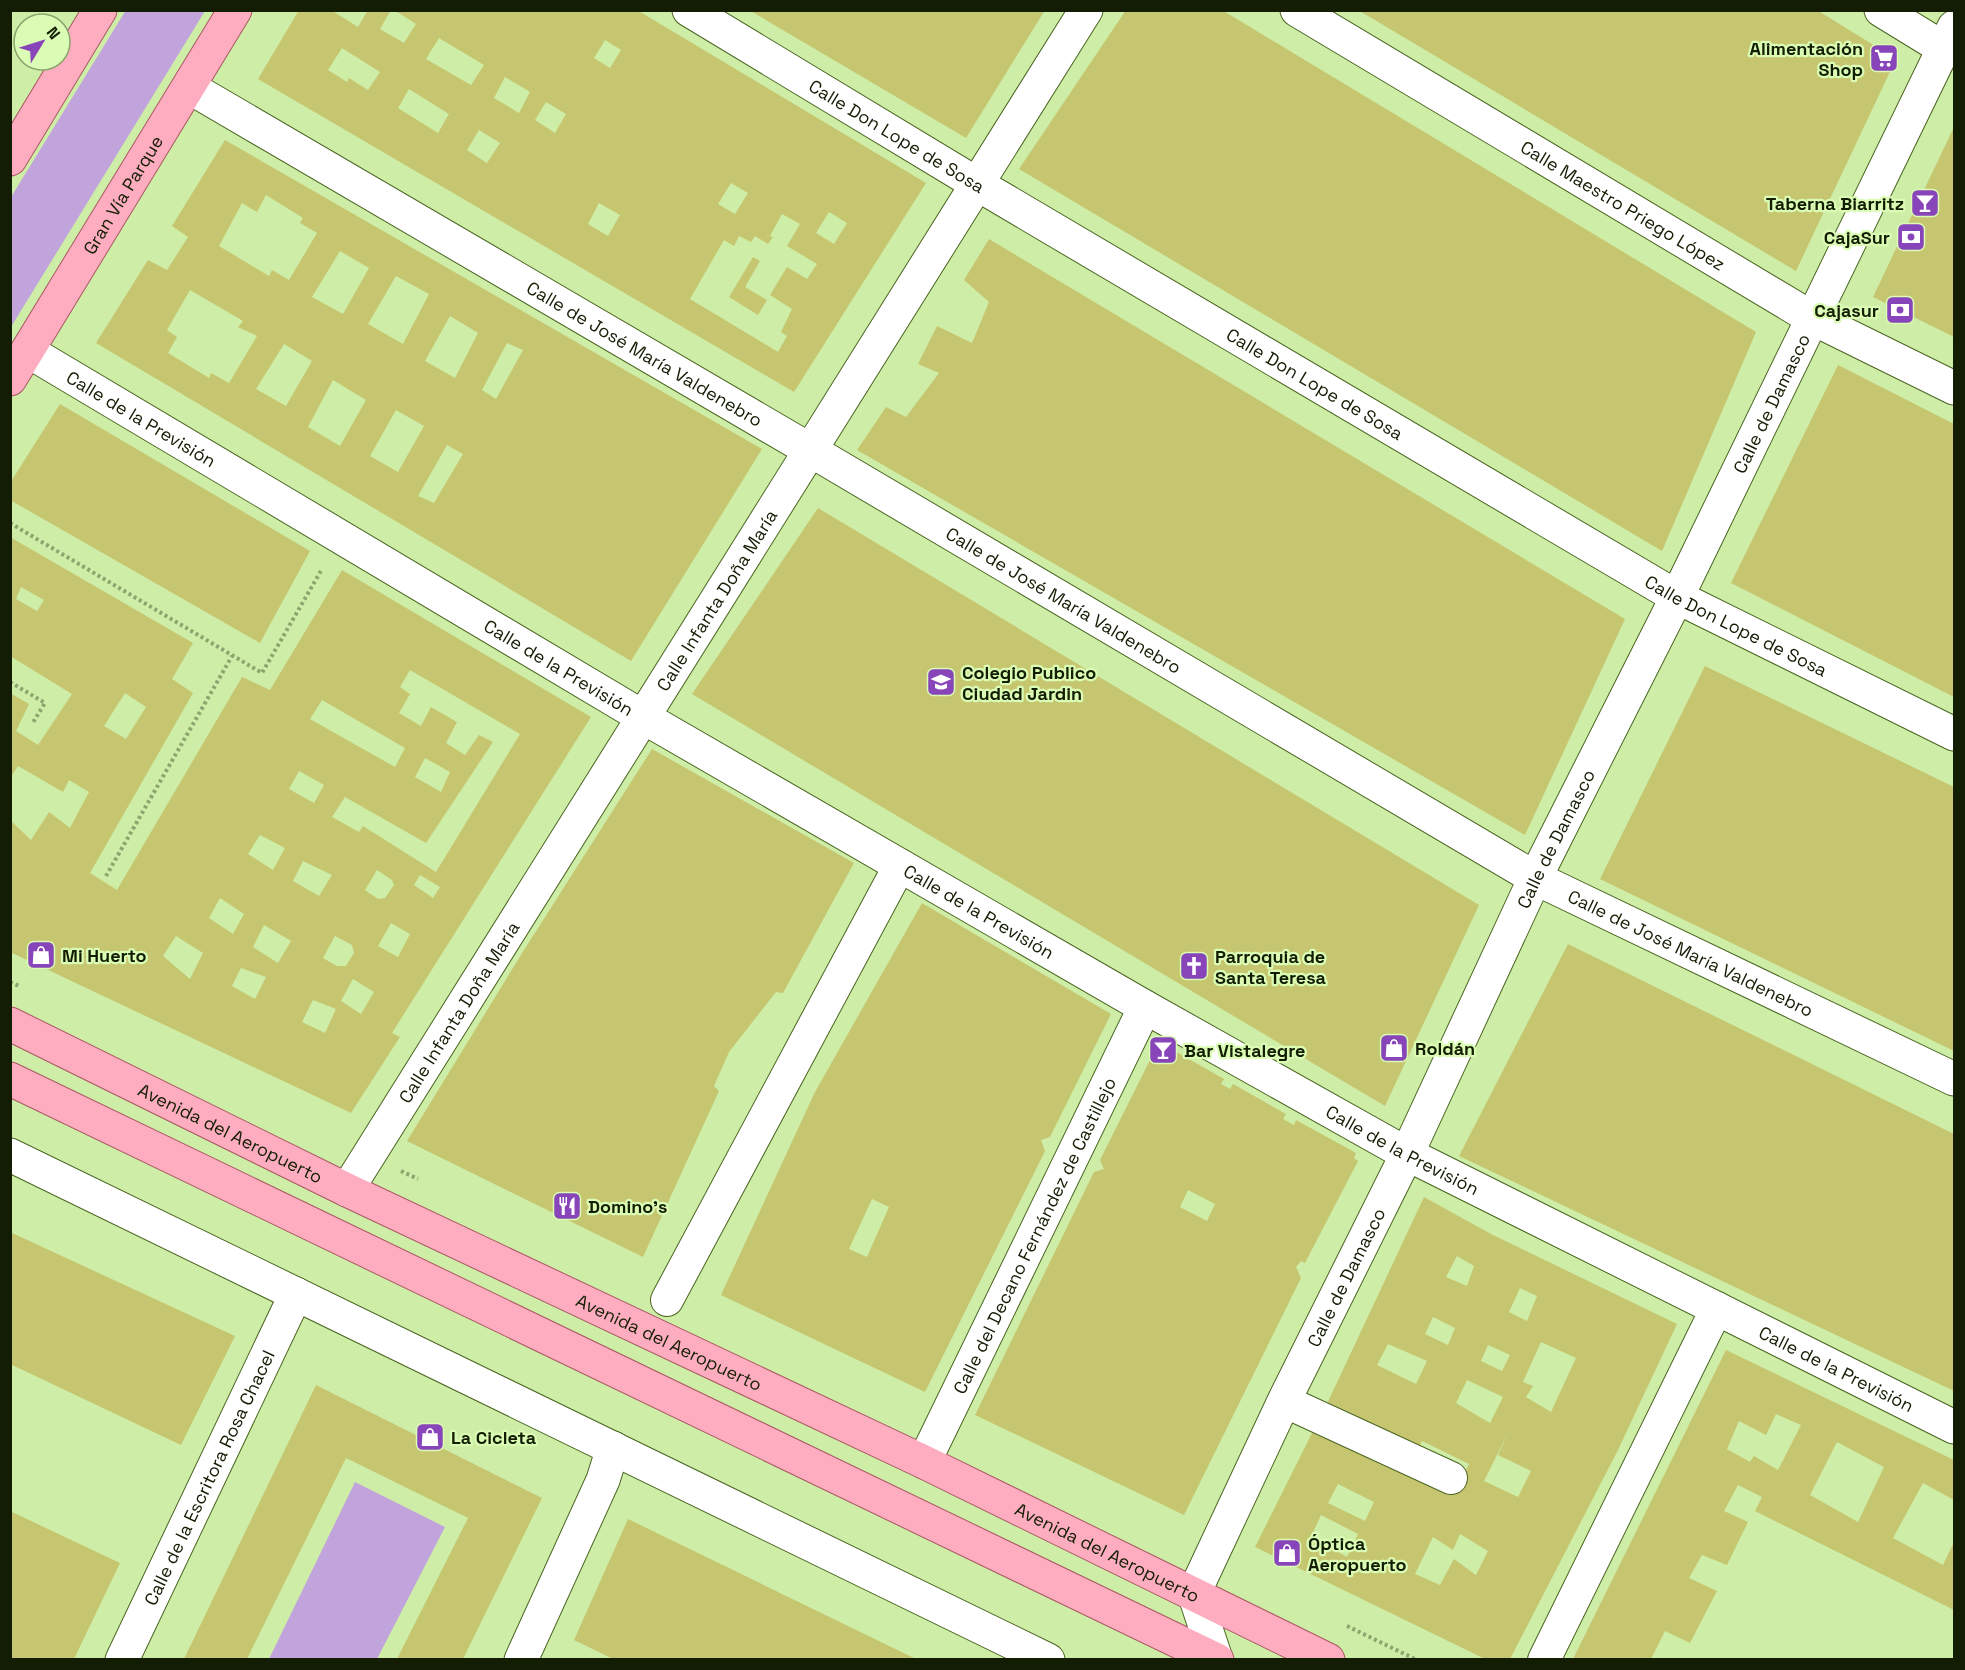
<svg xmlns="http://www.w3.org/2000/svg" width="1965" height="1670" viewBox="0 0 1965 1670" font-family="'Space Grotesk',sans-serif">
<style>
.green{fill:#c1a4dc}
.building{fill:#c6c570;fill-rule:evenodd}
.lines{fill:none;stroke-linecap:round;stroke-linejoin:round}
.pedestrian-casing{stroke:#4b6522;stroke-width:34}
.minor-casing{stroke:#4b6522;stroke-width:35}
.tertiary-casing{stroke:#4b6522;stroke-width:35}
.primary-casing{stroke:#aa5862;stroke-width:35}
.path{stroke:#8ca46d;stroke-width:4;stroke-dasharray:3 3;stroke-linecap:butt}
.pedestrian{stroke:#fff;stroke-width:32}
.minor{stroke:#fff;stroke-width:33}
.tertiary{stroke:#fff;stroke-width:33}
.primary{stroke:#fdadbf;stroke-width:33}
.labels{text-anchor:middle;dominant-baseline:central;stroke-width:4.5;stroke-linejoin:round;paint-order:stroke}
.poi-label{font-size:18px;font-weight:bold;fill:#131d03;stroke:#dbfcb4;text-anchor:start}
.street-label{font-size:18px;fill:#131d03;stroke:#dbfcb4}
</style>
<rect width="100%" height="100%" fill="#ceeea7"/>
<path class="green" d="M 126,10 L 205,11 L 11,327 L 11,197 Z
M 355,1482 L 445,1527 L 377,1659 L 269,1659 Z"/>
<path class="building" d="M 299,10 L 331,10 L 358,27 L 368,10 L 391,10 L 380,29 L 404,43 L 416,24 L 394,10 L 637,10 L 926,183 L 794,392 L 258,79 ZM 439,38 L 484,65 L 471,85 L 426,59 ZM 605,40 L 621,50 L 610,68 L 594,58 ZM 342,48 L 380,72 L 368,90 L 349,78 L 347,82 L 328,70 ZM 505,77 L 530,92 L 519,113 L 494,98 ZM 409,89 L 449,114 L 438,133 L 398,108 ZM 546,102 L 566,114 L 555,133 L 535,120 ZM 479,130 L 500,143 L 487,163 L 467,150 ZM 731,183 L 748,193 L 735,214 L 718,204 ZM 599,203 L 620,215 L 608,236 L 588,224 ZM 829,212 L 847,223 L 834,244 L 816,233 ZM 782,214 L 800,224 L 787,246 L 817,264 L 807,279 L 787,267 L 770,295 L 792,309 L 781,332 L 787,336 L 778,352 L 690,299 L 724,240 L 734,246 L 739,236 L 751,242 L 755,236 L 768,244 L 773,237 L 770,236 Z
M 749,10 L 1045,10 L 966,138 Z
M 1126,10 L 1222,10 L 1756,332 L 1662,551 L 1019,169 Z
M 1358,10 L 1817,10 L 1896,59 L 1796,271 Z
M 1954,127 L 1954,337 L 1873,297 Z
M 225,140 L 762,449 L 631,661 L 96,343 L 148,260 L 167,270 L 188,237 L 172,226 ZM 266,195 L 303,218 L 300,223 L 317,233 L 289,280 L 272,270 L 269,276 L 219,246 L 242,203 L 257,212 ZM 340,251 L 369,268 L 343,314 L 312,297 ZM 396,276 L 429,294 L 403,344 L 368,324 ZM 190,290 L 243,321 L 238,327 L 257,336 L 229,383 L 211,373 L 209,378 L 168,353 L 177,337 L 167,330 ZM 450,316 L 478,333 L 455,378 L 425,361 ZM 507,343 L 523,350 L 496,399 L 482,390 ZM 284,344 L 312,361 L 286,406 L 256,389 ZM 333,380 L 366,400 L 340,446 L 308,427 ZM 396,410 L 424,426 L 398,472 L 370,456 ZM 447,445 L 463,454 L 434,503 L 418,496 Z
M 989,239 L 1625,619 L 1525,835 L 857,450 L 886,407 L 906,417 L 939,373 L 918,364 L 937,326 L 972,343 L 989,302 L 964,280 Z
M 753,257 L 760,261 L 745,287 L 767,300 L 758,315 L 729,297 Z
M 1838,365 L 1954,424 L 1954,697 L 1731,583 Z
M 60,404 L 310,551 L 260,643 L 10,500 L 10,483 Z
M 818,508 L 1479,905 L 1385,1106 L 692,694 Z
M 10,537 L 193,643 L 172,679 L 193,693 L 90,873 L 117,890 L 242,677 L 270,690 L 342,570 L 591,717 L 392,1033 L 400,1037 L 351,1113 L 10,952 L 10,820 L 31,840 L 49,812 L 70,828 L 89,792 L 69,780 L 63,792 L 18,766 L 10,778 L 10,693 L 29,704 L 16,731 L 38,745 L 72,694 L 10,656 ZM 21,587 L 44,600 L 37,611 L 16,599 ZM 410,670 L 520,734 L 436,872 L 363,826 L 359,832 L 332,817 L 345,797 L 426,843 L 493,742 L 479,735 L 465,755 L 446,743 L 457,722 L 431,707 L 421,726 L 399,713 L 410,694 L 400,687 ZM 125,693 L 146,707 L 126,739 L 104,726 ZM 322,700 L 405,748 L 395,767 L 310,719 ZM 425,758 L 450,772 L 441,792 L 415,777 ZM 299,771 L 324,785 L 314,803 L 289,789 ZM 260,835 L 285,848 L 273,870 L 248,854 ZM 303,861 L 332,875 L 319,896 L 293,881 ZM 377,870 L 392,880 L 394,885 L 385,898 L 378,899 L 365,890 ZM 420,875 L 440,887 L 433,898 L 414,885 ZM 220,898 L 244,914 L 233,934 L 209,918 ZM 391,923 L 410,934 L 398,957 L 378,946 ZM 264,925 L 291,941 L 278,963 L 253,947 ZM 176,936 L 203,953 L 190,979 L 163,956 ZM 335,936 L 352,945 L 354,953 L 346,966 L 337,966 L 323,958 ZM 241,968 L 266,977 L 255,999 L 232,986 ZM 353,979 L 374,992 L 361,1014 L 341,1001 ZM 313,1000 L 336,1009 L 325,1033 L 302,1022 Z
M 1705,666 L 1954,787 L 1954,1051 L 1600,879 Z
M 652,749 L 854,863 L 783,993 L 776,992 L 729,1052 L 714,1086 L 719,1091 L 643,1257 L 407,1141 L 524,950 Z
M 922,903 L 1111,1014 L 1050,1137 L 1041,1140 L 1045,1151 L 925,1392 L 721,1295 L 815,1092 ZM 872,1199 L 889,1207 L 867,1257 L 849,1249 Z
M 1568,944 L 1954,1134 L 1954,1391 L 1459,1156 Z
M 1159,1042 L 1224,1079 L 1221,1084 L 1230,1089 L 1233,1084 L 1286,1114 L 1283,1119 L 1294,1125 L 1296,1120 L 1356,1153 L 1354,1158 L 1358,1161 L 1305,1263 L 1301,1261 L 1296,1267 L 1301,1278 L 1184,1515 L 975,1415 L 1094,1172 L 1104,1169 L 1100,1160 ZM 1188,1190 L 1215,1204 L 1207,1221 L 1180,1207 Z
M 1424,1197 L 1491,1234 L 1677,1324 L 1617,1452 L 1510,1659 L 1485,1659 L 1255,1547 L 1315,1427 L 1454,1494 L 1469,1464 L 1422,1441 L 1417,1451 L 1326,1406 ZM 1457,1256 L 1474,1266 L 1467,1286 L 1446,1277 ZM 1520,1288 L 1537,1296 L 1527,1321 L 1509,1312 ZM 1433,1317 L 1455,1328 L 1448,1345 L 1425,1334 ZM 1541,1342 L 1576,1358 L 1551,1412 L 1526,1397 L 1533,1386 L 1523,1382 ZM 1388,1344 L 1427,1361 L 1416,1384 L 1377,1365 ZM 1488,1345 L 1510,1355 L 1502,1371 L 1481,1361 ZM 1467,1380 L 1503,1397 L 1490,1423 L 1456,1403 ZM 1509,1431 L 1498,1455 L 1531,1471 L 1518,1497 L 1484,1481 ZM 1338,1484 L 1374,1502 L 1365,1521 L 1328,1503 ZM 1321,1515 L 1358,1534 L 1347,1557 L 1311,1537 ZM 1460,1534 L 1488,1551 L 1476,1575 L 1454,1559 L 1440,1585 L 1415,1574 L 1433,1537 L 1453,1550 Z
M 10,1232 L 235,1336 L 181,1445 L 10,1364 Z
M 1726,1350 L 1954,1460 L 1954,1500 L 1923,1483 L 1893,1538 L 1943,1565 L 1954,1542 L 1954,1610 L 1755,1511 L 1762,1497 L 1738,1485 L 1724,1511 L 1748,1522 L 1727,1565 L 1702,1555 L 1689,1578 L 1717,1591 L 1690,1643 L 1665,1631 L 1651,1659 L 1573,1659 ZM 1776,1414 L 1801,1425 L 1778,1470 L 1754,1456 L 1750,1462 L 1727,1449 L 1739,1421 L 1766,1435 ZM 1837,1442 L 1884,1467 L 1858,1522 L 1810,1495 Z
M 316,1385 L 542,1498 L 463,1659 L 397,1659 L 468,1518 L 346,1458 L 247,1659 L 184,1659 Z
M 10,1511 L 120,1563 L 74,1659 L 10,1659 Z
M 628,1519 L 916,1659 L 613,1659 L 574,1640 Z"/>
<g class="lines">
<g class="pedestrian-casing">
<path id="pedestrian" d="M 667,1300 L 900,865
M 1284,1401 L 1451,1478
M 1544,1660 L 1717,1308"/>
</g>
<g class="minor-casing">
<g id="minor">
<path id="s1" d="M 689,10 L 977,184 L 1677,597 L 1954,734"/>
<path id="s2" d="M 1297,10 L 1812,318 L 1954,388"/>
<path d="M 1881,10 L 1943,48"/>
<path id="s3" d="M 189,87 L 810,450 L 1535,878 L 1954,1079"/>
<path id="s4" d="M 28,351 L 643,717 L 1145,1007 L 1407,1154 L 1954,1427"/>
<path id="s5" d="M 347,1190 L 1086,10"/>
<path id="s6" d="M 924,1462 L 1145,1007"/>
<path id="s7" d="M 122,1660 L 296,1294"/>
<path d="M 521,1660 L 603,1480 L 613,1448"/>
</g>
</g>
<g class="tertiary-casing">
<g id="tertiary">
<path d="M 10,1155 L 1048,1660"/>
<path id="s8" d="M 1216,1659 L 1194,1593 L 1284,1401 L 1407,1154 L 1535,878 L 1677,597 L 1954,27"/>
</g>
</g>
<g class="primary-casing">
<g id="primary">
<path d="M 10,159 L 100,10"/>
<path id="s9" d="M 10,379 L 235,10"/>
<path id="s10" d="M 10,1024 L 347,1190 L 924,1462 L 1328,1660"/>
<path d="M 10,1079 L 1217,1660"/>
</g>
</g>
<path class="path" d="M 10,523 L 262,673 L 322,569
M 10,682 L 45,703 L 32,724
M 106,876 L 232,656
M 10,982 L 19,986
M 401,1171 L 418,1179
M 1347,1626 L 1417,1660"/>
<use href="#pedestrian" class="pedestrian"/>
<use href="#minor" class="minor"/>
<use href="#tertiary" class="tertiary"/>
<use href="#primary" class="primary"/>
</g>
<defs>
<g id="supermarket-square" transform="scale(1.5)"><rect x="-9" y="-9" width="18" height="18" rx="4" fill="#8845b9" stroke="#dbfcb4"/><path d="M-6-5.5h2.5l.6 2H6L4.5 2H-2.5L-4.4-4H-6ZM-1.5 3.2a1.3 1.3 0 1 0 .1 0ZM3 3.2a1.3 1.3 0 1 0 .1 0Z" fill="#fff"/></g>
<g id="bar-square" transform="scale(1.5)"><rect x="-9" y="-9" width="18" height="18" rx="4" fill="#8845b9" stroke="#dbfcb4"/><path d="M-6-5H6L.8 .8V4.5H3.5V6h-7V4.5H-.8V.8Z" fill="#fff"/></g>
<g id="bank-square" transform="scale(1.5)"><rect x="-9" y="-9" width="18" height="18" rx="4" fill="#8845b9" stroke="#dbfcb4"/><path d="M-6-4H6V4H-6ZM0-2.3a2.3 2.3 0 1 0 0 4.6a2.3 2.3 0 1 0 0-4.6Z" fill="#fff"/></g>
<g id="school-square" transform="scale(1.5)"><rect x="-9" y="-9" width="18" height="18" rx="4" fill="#8845b9" stroke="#dbfcb4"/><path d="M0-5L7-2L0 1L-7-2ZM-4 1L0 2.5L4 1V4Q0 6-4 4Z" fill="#fff"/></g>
<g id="shop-square" transform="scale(1.5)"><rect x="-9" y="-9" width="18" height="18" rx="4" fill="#8845b9" stroke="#dbfcb4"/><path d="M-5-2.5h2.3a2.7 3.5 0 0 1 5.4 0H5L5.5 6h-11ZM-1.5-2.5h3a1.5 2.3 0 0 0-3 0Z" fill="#fff"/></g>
<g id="church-square" transform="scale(1.5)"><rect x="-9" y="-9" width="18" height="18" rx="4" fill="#8845b9" stroke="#dbfcb4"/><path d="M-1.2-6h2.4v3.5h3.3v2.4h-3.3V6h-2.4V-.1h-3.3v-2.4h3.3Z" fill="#fff"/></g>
<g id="restaurant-square" transform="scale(1.5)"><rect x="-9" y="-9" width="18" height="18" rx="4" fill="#8845b9" stroke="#dbfcb4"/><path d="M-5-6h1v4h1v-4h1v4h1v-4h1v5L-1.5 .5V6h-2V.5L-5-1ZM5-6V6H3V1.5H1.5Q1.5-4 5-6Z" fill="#fff"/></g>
</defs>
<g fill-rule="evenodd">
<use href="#supermarket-square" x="1884" y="58"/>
<use href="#bar-square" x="1925" y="203"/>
<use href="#bank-square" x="1911" y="237"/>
<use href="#bank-square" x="1900" y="310"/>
<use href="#school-square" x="941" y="682"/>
<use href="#shop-square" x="41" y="955"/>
<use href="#church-square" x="1194" y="966"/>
<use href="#shop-square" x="1394" y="1048"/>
<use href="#bar-square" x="1163" y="1050"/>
<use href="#restaurant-square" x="567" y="1206"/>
<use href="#shop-square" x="430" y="1437"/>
<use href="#shop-square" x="1287" y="1553"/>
</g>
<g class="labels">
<g class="poi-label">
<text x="1863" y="48" text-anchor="end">Alimentación<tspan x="1863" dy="21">Shop</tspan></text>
<text x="1904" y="203" text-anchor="end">Taberna Biarritz</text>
<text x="1890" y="237" text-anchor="end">CajaSur</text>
<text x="1879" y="310" text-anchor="end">Cajasur</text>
<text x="962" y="672">Colegio Publico<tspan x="962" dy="21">Ciudad Jardin</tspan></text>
<text x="62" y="955">Mi Huerto</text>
<text x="1215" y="956">Parroquia de<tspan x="1215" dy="21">Santa Teresa</tspan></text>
<text x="1415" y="1048">Roldán</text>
<text x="1184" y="1050">Bar Vistalegre</text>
<text x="588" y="1206">Domino's</text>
<text x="451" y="1437">La Cicleta</text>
<text x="1308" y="1543">Óptica<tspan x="1308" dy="21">Aeropuerto</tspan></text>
</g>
<g class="street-label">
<text stroke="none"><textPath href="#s1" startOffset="243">Calle Don Lope de Sosa</textPath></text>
<text stroke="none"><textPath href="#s9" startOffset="216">Gran Vía Parque</textPath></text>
<text stroke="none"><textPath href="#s2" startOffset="380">Calle Maestro Priego López</textPath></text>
<text stroke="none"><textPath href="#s3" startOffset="528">Calle de José María Valdenebro</textPath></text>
<text stroke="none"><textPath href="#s1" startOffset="729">Calle Don Lope de Sosa</textPath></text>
<text stroke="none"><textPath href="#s8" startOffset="1392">Calle de Damasco</textPath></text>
<text stroke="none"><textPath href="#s4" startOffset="132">Calle de la Previsión</textPath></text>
<text stroke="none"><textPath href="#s3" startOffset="1014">Calle de José María Valdenebro</textPath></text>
<text stroke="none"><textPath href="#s5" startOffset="696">Calle Infanta Doña María</textPath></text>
<text stroke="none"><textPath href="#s1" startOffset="1215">Calle Don Lope de Sosa</textPath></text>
<text stroke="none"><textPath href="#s4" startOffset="618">Calle de la Previsión</textPath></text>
<text stroke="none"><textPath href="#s8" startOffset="906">Calle de Damasco</textPath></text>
<text stroke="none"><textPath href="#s4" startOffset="1104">Calle de la Previsión</textPath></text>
<text stroke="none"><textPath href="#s3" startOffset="1734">Calle de José María Valdenebro</textPath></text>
<text stroke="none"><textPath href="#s5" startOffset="210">Calle Infanta Doña María</textPath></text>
<text stroke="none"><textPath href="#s10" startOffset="246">Avenida del Aeropuerto</textPath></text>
<text stroke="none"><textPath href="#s4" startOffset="1590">Calle de la Previsión</textPath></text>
<text stroke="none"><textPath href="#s6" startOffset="252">Calle del Decano Fernández de Castillejo</textPath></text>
<text stroke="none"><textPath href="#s8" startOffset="420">Calle de Damasco</textPath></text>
<text stroke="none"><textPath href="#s10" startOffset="732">Avenida del Aeropuerto</textPath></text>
<text stroke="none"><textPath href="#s4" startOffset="2076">Calle de la Previsión</textPath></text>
<text stroke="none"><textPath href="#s7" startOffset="202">Calle de la Escritora Rosa Chacel</textPath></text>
<text stroke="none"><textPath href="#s10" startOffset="1218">Avenida del Aeropuerto</textPath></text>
</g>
</g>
<rect width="1965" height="1670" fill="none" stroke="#131d03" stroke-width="24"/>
<g transform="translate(42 42) rotate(52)"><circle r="28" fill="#dbfcb4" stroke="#8ba36d" stroke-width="1.5"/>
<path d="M0-4.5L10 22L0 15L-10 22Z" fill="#8845b9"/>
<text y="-9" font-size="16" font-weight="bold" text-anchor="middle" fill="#131d03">N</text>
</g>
</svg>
